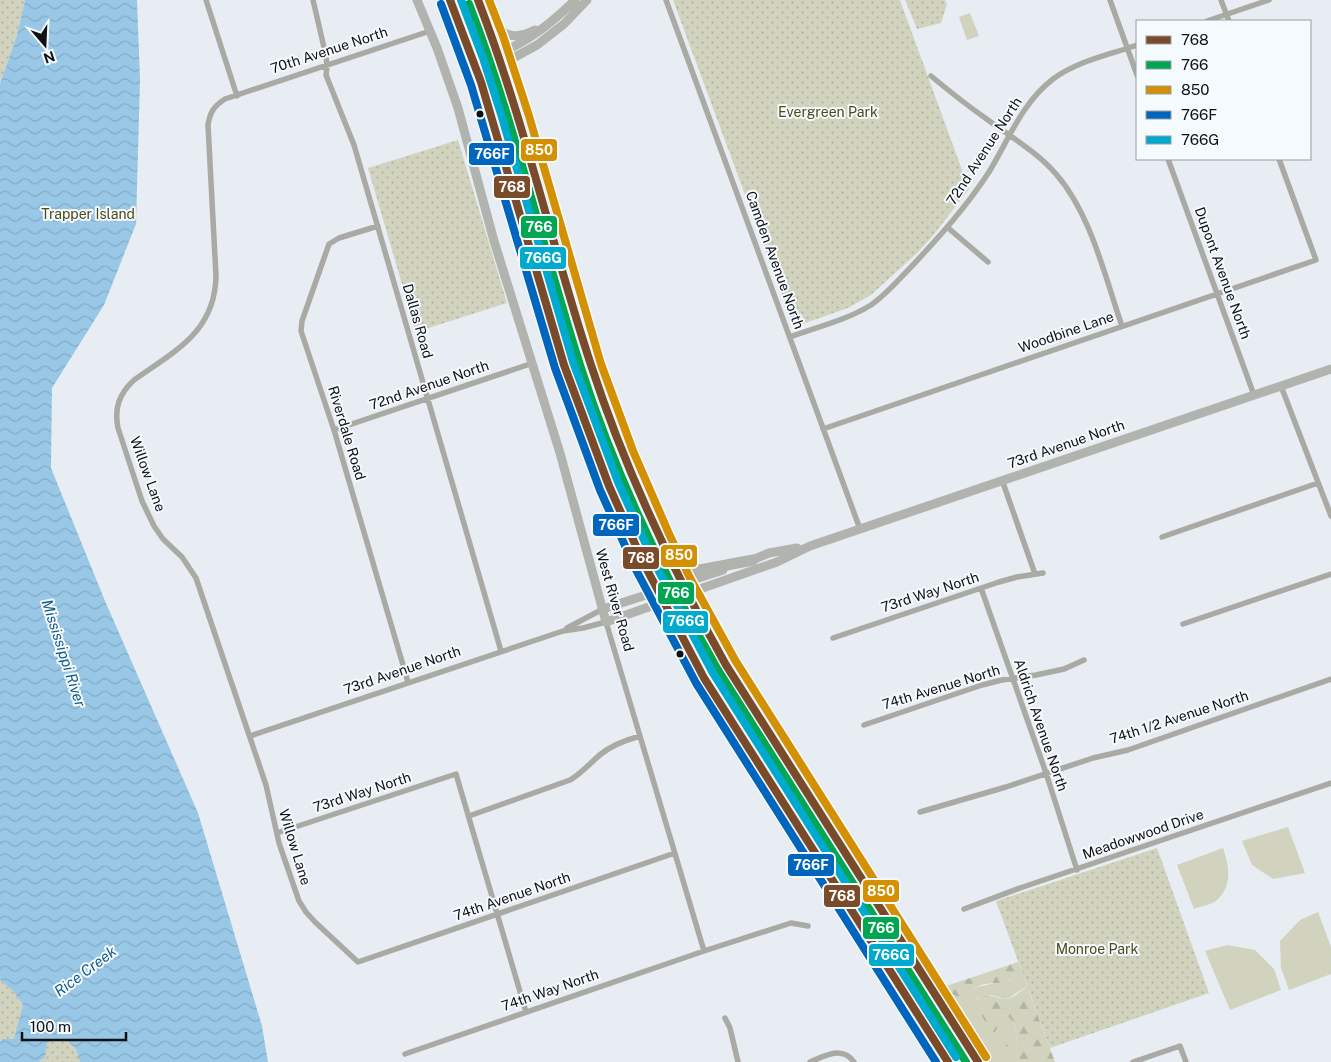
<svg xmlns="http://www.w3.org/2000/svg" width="1331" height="1062" viewBox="0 0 1331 1062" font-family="'Public Sans',sans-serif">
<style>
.grass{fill:#d1d3bf}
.forest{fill:url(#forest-firs)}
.park{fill:url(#park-dots)}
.water{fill:url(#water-waves)}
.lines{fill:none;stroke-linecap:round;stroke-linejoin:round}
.street{stroke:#a9aaa4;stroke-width:5.5}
.secondary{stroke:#b1b3af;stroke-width:9}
.highway{stroke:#b0b2ae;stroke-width:11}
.bus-1-casing{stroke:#f5fafe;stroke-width:11}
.bus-2-casing{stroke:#f5fafe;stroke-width:11}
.bus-3-casing{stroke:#f5fafe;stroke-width:11}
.bus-4-casing{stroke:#f5fafe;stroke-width:11}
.bus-5-casing{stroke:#f5fafe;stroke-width:11}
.bus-1{stroke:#7a4b2a;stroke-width:8}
.bus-2{stroke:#00a651;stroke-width:8}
.bus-3{stroke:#d49003;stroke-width:8}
.bus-4{stroke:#0065bd;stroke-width:8}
.bus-5{stroke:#00a9ce;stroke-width:8}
.bus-dot{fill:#0e1215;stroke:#f5fafe;stroke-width:2}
.labels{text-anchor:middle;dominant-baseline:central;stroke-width:4;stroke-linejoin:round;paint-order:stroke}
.street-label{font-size:14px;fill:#0e1215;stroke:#f5fafe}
.park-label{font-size:14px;fill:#4e4b17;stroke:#f5fafe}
.water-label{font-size:15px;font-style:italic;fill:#105d86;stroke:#f5fafe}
.line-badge{stroke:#f5fafe;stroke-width:2}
.badge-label{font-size:14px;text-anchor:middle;font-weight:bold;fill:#fff}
</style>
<defs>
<pattern id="forest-firs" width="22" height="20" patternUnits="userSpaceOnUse" patternTransform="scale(1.25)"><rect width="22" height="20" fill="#d1d3bf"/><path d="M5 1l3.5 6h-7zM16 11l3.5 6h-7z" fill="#b2b4a3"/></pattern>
<pattern id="park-dots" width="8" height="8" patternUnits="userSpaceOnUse" patternTransform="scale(1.25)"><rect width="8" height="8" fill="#d1d3bf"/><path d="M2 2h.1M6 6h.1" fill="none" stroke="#b2b4a3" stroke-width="1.8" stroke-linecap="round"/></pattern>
<pattern id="water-waves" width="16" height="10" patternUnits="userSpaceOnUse" patternTransform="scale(1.25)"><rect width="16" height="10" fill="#99c8e7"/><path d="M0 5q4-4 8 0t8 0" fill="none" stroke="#83abc5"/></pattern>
</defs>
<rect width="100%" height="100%" fill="#e7edf2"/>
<path class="grass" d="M 970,13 L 979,36 L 967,40 L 959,17 Z
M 1288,827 L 1305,873 L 1273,879 L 1252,865 L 1242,841 Z
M 1223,848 C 1229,866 1233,885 1217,900 C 1212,905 1201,906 1194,909 L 1177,865 Z
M 1318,912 L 1331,947 L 1331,974 L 1289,990 L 1281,968 L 1280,941 L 1300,920 Z
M 1227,945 L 1255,950 L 1274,969 L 1281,990 L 1230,1010 L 1205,951 Z
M 1022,972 L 1027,986 L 1009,998 L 1004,999 L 992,995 L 977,999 L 995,1020 L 997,1016 C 1014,1010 1020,1035 1015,1047 L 1009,1047 L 1010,1062 L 989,1062 L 941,988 L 949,985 L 952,994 L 970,992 L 977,987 L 1011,980 Z"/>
<path class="forest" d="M 1018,962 L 1022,972 C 1019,974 1016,977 1012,979 C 995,988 980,976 966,998 L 960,998 L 952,994 L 949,985 Z
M 1027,986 L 1055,1062 L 1010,1062 L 1003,1051 L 1002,1045 L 1006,1043 L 1009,1047 L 1015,1047 C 1020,1035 1014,1010 997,1016 L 995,1020 L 998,1026 L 995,1032 L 990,1031 L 975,1002 C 990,988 998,1003 1010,998 C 1016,996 1022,990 1027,986 Z"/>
<path class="park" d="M 0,0 L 25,0 L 17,35 L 0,84 Z
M 673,0 L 900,0 L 969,189 L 932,237 L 916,254 L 871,295 L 848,308 L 794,327 Z
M 905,0 L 945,0 L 947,4 L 941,23 L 917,29 Z
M 458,140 L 507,303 L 416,332 L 368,168 Z
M 1157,848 L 1209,993 L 1050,1048 L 996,901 Z
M 0,980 L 13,991 L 23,1005 L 55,1039 L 65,1039 L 76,1049 L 80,1062 L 0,1062 Z"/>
<path class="water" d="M 25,0 L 137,0 L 140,80 L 136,224 L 104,305 L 52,388 L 51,468 L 105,601 L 198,813 L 262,1026 L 268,1062 L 80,1062 L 76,1049 L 65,1039 L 55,1039 L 47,1043 L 45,1057 L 38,1062 L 0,1062 L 0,1043 L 2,1039 L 14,1039 L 23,1005 L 13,991 L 0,980 L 0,84 L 17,35 Z"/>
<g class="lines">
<path class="street" d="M 206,0 L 237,96
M 313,0 L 326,56 L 327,66 L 326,75 L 354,145 L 501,651
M 666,0 L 860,529
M 1110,0 L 1137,75
M 1221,0 L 1229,21
M 1207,21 L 1269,0
M 430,31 L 225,99 C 214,106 210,112 208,125 L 216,276 C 215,332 175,351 134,380 C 119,394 114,408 118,428 L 142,501 L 154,526 L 163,539 L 182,557 L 196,578 L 266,785 L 279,843 L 299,901 L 306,912 L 315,922 L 358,962 L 675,853
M 931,76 C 949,91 968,106 988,120 C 1011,137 1037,152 1056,174 C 1091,214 1105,277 1122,326
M 1168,159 L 1254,395
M 378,226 L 339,238 L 329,244 L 302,321 L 301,331 L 334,430 L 408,682
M 947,227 L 988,262
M 790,337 C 817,327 847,320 871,305 C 887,294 899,279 912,266 C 940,236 967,206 989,172 C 1009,139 1022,103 1053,79 C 1077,61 1109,55 1137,45
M 1281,386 L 1331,516
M 823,429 L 1316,260 L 1279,159
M 334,430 L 533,363
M 1002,480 L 1035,574
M 1162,537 L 1318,483
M 981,588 L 1046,773 L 1077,870
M 1183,624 L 1331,574
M 567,628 L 603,609
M 833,638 L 999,582 L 1017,577 L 1043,573
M 864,725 L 982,685 L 1002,680 L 1036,675 L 1064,669 L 1084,660
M 250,736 L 563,631 L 583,628 L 606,622 L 704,951
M 920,812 L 1006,787 L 1093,758 L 1128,750 L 1331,679
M 469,816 L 570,780 C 582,773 590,763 601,754 C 612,745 626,740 640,736
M 277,833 L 456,774 L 526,1012
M 964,909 L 1020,888 L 1331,783
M 725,1018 L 730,1028 L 738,1062
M 405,1054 L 704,951 L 791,923 L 808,926
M 810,1062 C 825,1056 842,1045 854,1062
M 1133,1062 L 1180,1046 L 1186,1062"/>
<path class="secondary" d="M 417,0 L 437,48 L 458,108 L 494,241 L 560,453 L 606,622 L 777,562 L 810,546 L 1331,369
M 483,3 C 497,26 503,46 535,30
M 499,56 L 515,57 L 537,45 L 564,24 L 587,0
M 474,63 C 515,50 544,31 575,0
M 747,562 L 769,553 L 797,548
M 603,609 L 723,570"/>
<path class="highway" d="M 450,0 C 461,27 472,54 481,82 C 511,175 533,271 564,365 C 600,474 646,579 704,678 L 948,1062
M 478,0 C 521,104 545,215 577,322 C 613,442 663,557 726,665 L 978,1062
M 670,556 L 686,568 L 700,570 L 753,560"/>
<g class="bus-1-casing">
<path id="bus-1" d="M 450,0 L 481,82 L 564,365 L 609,486 L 644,564 L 704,678 L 948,1062
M 478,0 C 524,119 551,244 591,365 C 625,470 672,569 726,665 L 978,1062"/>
</g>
<g class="bus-2-casing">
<path id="bus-2" d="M 469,4 C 515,122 542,247 581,368 C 615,474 663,574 718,670 L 966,1062"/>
</g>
<g class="bus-3-casing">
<path id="bus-3" d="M 489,0 L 503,36 L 529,116 L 601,364 L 633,451 L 670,536 L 690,578 L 735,660 L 986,1057"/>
</g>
<g class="bus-4-casing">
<path id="bus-4" d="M 441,4 L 471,85 L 555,368 L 600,490 L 635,568 L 696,683 L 936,1062"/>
</g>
<g class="bus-5-casing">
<path id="bus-5" d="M 461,0 L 483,58 L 501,114 L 573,362 L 618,482 L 653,560 L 713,673 L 956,1057"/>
</g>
<use href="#bus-1" class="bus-1"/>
<use href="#bus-2" class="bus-2"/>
<use href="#bus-3" class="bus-3"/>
<use href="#bus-4" class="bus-4"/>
<use href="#bus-5" class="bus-5"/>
</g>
<g class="bus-dot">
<circle cx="480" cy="114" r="4.5"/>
<circle cx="680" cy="654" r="4.5"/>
</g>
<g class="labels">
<g class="street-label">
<text transform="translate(329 50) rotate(-18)">70th Avenue North</text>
<text transform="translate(984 151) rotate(-57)">72nd Avenue North</text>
<text transform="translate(775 260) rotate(70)">Camden Avenue North</text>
<text transform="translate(1223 273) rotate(70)">Dupont Avenue North</text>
<text transform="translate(418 321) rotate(74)">Dallas Road</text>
<text transform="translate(1066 332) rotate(-19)">Woodbine Lane</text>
<text transform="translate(429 385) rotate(-19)">72nd Avenue North</text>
<text transform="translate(347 433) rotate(73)">Riverdale Road</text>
<text transform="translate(1066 444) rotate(-19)">73rd Avenue North</text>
<text transform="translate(148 474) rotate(70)">Willow Lane</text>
<text transform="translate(930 592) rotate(-18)">73rd Way North</text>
<text transform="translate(615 600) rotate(74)">West River Road</text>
<text transform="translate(402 670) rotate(-19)">73rd Avenue North</text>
<text transform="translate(941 687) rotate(-17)">74th Avenue North</text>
<text transform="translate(1179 717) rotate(-18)">74th 1/2 Avenue North</text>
<text transform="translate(1041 725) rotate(71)">Aldrich Avenue North</text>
<text transform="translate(362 792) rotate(-18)">73rd Way North</text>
<text transform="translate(1143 834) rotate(-19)">Meadowwood Drive</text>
<text transform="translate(295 847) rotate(73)">Willow Lane</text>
<text transform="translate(512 896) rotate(-19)">74th Avenue North</text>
<text transform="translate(550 990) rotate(-19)">74th Way North</text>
</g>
<g class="park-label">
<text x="828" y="112">Evergreen Park</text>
<text x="88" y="214">Trapper Island</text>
<text x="1097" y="949">Monroe Park</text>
</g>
<g class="water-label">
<text transform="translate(64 653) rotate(72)">Mississippi River</text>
<text transform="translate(85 971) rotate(-37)">Rice Creek</text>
</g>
</g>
<g class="line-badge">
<rect x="520" y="138" width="38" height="24" rx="5" fill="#d49003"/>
<rect x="468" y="142" width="47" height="24" rx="5" fill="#0065bd"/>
<rect x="493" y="175" width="38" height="24" rx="5" fill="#7a4b2a"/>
<rect x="520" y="215" width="38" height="24" rx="5" fill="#00a651"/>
<rect x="519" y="246" width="48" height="24" rx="5" fill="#00a9ce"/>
<rect x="592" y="513" width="48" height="24" rx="5" fill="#0065bd"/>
<rect x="660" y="544" width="38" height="24" rx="5" fill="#d49003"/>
<rect x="622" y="546" width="38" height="24" rx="5" fill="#7a4b2a"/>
<rect x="657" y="581" width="38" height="24" rx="5" fill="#00a651"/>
<rect x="662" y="610" width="47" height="24" rx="5" fill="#00a9ce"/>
<rect x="787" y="853" width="48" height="24" rx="5" fill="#0065bd"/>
<rect x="862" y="879" width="38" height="24" rx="5" fill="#d49003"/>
<rect x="823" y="884" width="38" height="24" rx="5" fill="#7a4b2a"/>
<rect x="862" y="916" width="38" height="24" rx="5" fill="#00a651"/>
<rect x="868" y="943" width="47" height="24" rx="5" fill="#00a9ce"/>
</g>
<g class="badge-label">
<text x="539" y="155">850</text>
<text x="492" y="159">766F</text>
<text x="512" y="192">768</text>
<text x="539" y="232">766</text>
<text x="543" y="263">766G</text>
<text x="616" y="530">766F</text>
<text x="679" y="560">850</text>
<text x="641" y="563">768</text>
<text x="676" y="598">766</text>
<text x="686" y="626">766G</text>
<text x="811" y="870">766F</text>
<text x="881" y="896">850</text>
<text x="842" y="901">768</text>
<text x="881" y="933">766</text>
<text x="891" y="960">766G</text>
</g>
<rect x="1136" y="20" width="175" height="140" fill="#f5fafe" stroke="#999da1"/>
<rect x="1146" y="36" width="25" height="8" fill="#7a4b2a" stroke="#999da1"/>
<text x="1181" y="45" font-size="15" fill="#0e1215">768</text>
<rect x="1146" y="61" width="25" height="8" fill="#00a651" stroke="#999da1"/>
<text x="1181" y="70" font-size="15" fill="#0e1215">766</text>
<rect x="1146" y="86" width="25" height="8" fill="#d49003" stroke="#999da1"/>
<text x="1181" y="95" font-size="15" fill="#0e1215">850</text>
<rect x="1146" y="111" width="25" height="8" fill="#0065bd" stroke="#999da1"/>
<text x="1181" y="120" font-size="15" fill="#0e1215">766F</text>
<rect x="1146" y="136" width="25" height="8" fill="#00a9ce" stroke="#999da1"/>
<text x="1181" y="145" font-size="15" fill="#0e1215">766G</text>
<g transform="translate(45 45) rotate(161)" stroke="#f5fafe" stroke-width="4" paint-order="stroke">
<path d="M0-4L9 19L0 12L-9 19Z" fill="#0e1215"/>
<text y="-8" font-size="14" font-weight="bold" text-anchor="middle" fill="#0e1215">N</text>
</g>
<path d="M22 1032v8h104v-8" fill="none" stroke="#0e1215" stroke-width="2.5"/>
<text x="30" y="1032" font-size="15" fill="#0e1215" stroke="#f5fafe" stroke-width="4" paint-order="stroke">100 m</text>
</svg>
